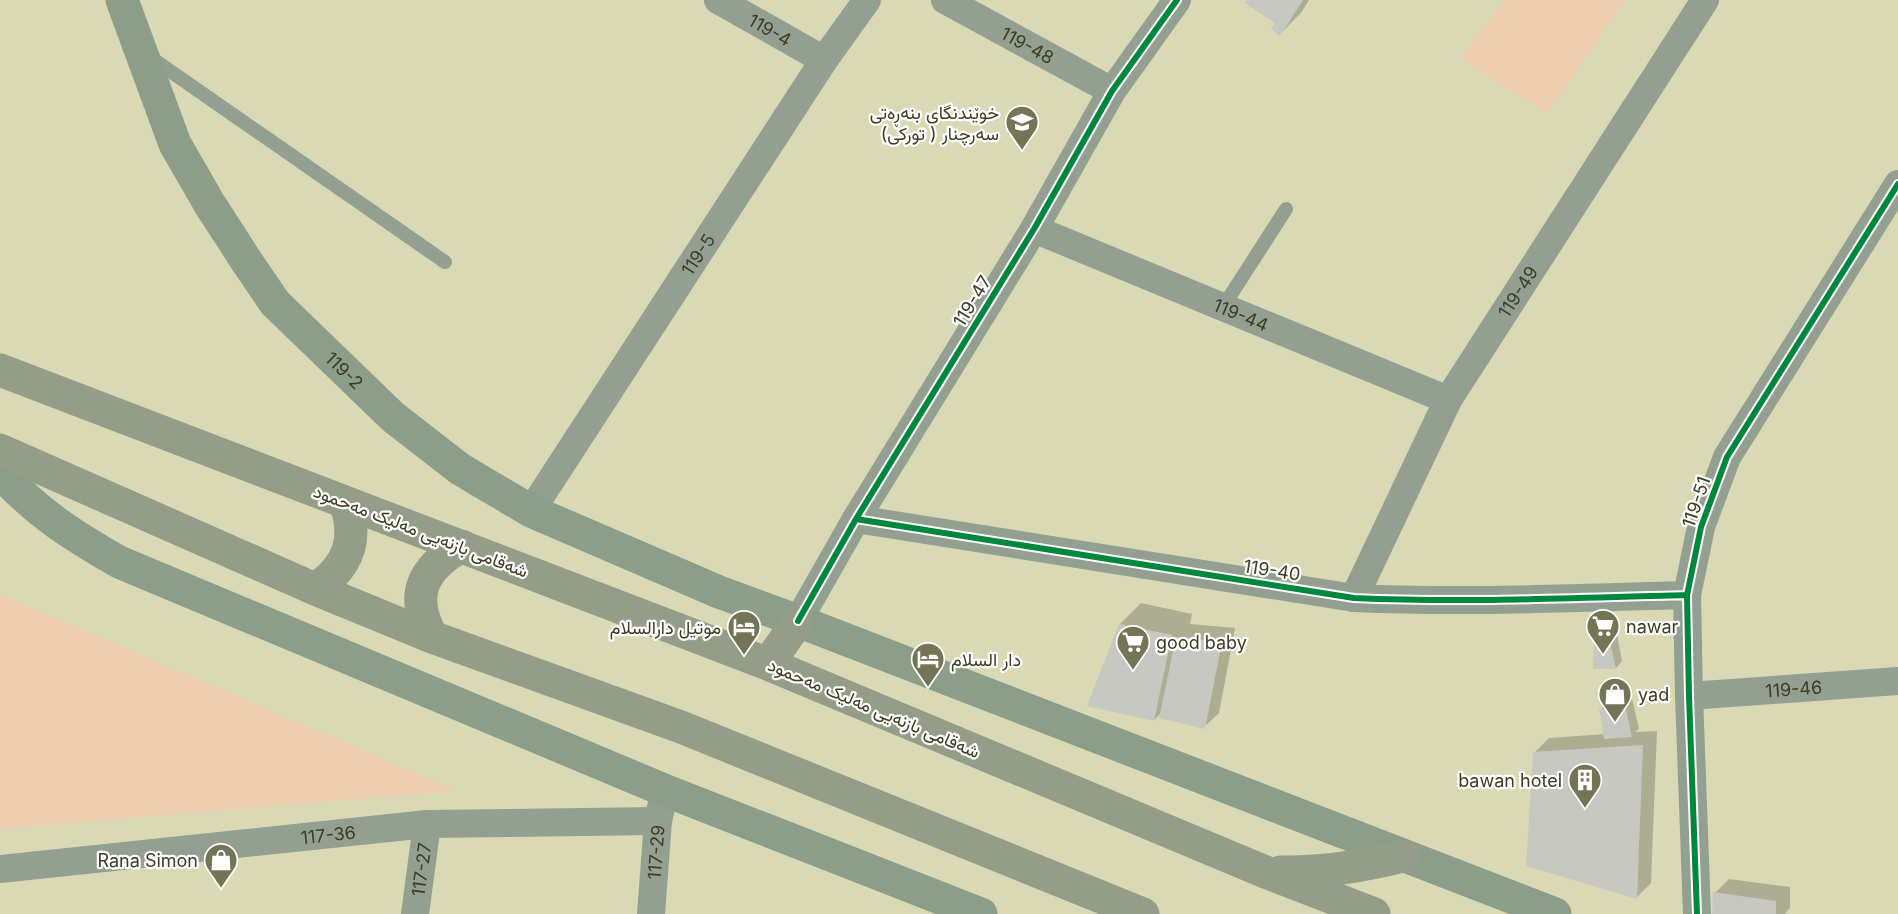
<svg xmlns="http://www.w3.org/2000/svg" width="1898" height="914" viewBox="0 0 1898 914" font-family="Inter,Vazirmatn,sans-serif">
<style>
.green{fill:#edcfb0}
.shadow{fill:#0003}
.building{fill:#c8c8c3}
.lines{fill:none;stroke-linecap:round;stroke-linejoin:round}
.lane{stroke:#93a091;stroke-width:14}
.street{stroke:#93a091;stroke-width:28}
.secondary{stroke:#8c9d8a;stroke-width:33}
.highway{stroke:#939d88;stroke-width:33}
.cycleway-casing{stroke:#fff;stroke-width:10}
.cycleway{stroke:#00873e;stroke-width:6}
.labels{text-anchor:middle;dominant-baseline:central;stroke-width:4.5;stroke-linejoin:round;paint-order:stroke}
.street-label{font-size:18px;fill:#3d3d23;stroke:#fff}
.poi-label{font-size:18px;fill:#3d3d23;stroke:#fff;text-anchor:end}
</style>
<rect width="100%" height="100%" fill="#d9d9b6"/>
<path class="green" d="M 1504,0 L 1626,0 L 1547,114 L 1460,59 Z
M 0,594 L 458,791 L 0,829 Z"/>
<path class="shadow" d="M 1249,0 L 1309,0 L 1301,13 L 1280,34 L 1277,23 Z
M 1141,603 L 1192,614 L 1190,624 L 1235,628 L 1219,713 L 1204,727 L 1162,712 L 1154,720 L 1120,624 Z
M 1602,634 L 1617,635 L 1622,661 L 1616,668 L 1595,641 Z
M 1632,698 L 1639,729 L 1635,732 L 1657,731 L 1651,883 L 1637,897 L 1534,753 L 1549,738 L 1605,734 L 1601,709 L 1608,702 Z
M 1729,879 L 1790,887 L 1790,908 L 1785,914 L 1714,914 L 1715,893 Z"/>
<path class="building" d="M 1247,0 L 1303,0 L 1280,36 L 1271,29 L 1275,23 L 1245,3 Z
M 1119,624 L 1172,635 L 1154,721 L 1087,706 Z
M 1176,637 L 1222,642 L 1205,729 L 1159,718 Z
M 1594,641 L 1610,642 L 1616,669 L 1593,669 Z
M 1625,705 L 1632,737 L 1604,739 L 1599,709 Z
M 1643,745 L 1637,899 L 1526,866 L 1533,752 Z
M 1713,892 L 1776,901 L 1776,914 L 1712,914 Z"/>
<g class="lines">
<path class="lane" d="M 150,57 L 445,262
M 1223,307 L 1286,209"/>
<g class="street">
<path id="s1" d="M 718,0 L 824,60"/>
<path id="s2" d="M 945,0 L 1112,91"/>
<path id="s3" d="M 1034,229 L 1448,400"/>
<path id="s4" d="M 531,511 L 824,60 L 867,0"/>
<path d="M 856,519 L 1354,598 C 1465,603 1576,598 1687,595"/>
<path id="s5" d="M 1354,598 L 1448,400 L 1705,0"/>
<path d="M 798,621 L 856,519 L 1034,229 L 1112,91 L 1177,0"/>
<path id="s6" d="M 1689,696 L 1898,681"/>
<path id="s7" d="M 0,869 L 427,824 L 658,821"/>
<path id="s8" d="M 415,914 L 427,824"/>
<path id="s9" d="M 651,914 L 658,821 L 662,803"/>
<path d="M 1697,914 L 1689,696 L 1687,595 L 1701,527 L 1727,457 L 1898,184"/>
</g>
<g class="secondary">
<path id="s10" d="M 122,0 L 175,144 L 209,203 L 247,262 L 275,303 L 393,417 L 460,469 L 531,511 L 719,592 L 798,621 L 1555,914"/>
<path d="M 0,472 C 37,513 72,535 119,562 L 664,790 L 981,914"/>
</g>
<path class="highway" d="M 0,370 L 768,664 L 1263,871 L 1374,914
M 0,450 L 315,589 L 432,637 L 681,727 L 1143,914
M 315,589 C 348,567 359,540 345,502
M 432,637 C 409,596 422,568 462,546
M 768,664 L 798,621
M 1281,872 C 1323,873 1363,866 1403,856"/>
<g class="cycleway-casing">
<path id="cycleway" d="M 856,519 L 1354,598 C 1465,603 1576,598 1687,595
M 798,621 L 856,519 L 1034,229 L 1112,91 L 1177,0
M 1697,914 L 1689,696 L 1687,595 L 1701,527 L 1727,457 L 1898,184"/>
</g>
<use href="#cycleway" class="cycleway"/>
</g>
<defs>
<g id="school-pin" transform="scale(1.725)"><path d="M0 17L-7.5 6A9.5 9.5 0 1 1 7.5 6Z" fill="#747456" stroke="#fff"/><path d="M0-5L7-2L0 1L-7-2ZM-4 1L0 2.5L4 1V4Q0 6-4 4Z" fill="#fff"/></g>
<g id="supermarket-pin" transform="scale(1.725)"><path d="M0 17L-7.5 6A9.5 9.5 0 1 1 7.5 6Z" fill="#747456" stroke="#fff"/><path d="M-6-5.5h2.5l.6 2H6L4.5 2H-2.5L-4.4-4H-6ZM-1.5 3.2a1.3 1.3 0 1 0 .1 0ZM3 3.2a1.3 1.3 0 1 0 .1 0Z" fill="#fff"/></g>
<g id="hotel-pin" transform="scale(1.725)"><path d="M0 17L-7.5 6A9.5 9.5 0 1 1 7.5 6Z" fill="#747456" stroke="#fff"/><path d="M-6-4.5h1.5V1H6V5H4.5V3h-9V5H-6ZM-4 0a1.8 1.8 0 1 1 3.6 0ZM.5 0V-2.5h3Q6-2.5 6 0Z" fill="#fff"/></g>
<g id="shop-pin" transform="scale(1.725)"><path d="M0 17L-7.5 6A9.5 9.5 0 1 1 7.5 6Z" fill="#747456" stroke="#fff"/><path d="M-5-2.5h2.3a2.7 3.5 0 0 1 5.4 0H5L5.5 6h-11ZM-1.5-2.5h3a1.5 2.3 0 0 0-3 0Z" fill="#fff"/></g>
<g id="building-pin" transform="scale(1.725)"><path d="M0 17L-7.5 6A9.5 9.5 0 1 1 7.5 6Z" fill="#747456" stroke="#fff"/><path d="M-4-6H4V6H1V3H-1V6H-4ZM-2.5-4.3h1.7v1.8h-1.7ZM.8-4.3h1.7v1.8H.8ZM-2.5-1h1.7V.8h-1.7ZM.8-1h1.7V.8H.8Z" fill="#fff"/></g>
</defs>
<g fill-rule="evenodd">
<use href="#school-pin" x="1022" y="122"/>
<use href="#supermarket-pin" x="1603" y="626"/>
<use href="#hotel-pin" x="744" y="627"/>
<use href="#supermarket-pin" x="1133" y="642"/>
<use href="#hotel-pin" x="928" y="659"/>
<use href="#shop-pin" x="1615" y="694"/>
<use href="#building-pin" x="1585" y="780"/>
<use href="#shop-pin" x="221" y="860"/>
</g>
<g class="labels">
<g class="street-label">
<text stroke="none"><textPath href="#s1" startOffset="60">119-4</textPath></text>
<text stroke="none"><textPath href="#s2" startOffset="94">119-48</textPath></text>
<text stroke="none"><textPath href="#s4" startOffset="306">119-5</textPath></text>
<text stroke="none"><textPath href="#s5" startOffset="348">119-49</textPath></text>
<text transform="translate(972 301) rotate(-59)">119-47</text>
<text stroke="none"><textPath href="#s3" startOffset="224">119-44</textPath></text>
<text stroke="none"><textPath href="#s10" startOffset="438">119-2</textPath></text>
<text transform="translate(1696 502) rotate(-71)">119-51</text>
<text transform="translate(421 531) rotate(21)">شەقامی بازنەیی مەلیک مەحمود</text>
<text transform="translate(1272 570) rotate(9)">119-40</text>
<text stroke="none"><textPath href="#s6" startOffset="105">119-46</textPath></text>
<text transform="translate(874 708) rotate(23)">شەقامی بازنەیی مەلیک مەحمود</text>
<text stroke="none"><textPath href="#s7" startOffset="330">117-36</textPath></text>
<text stroke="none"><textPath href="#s9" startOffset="62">117-29</textPath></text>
<text stroke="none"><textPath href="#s8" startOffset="45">117-27</textPath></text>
</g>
<g class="poi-label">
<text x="999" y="112">خوێندنگای بنەڕەتی<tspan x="999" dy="21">سەرچنار ( تورکی)</tspan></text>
<text x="1626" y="626" text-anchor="start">nawar</text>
<text x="721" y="627">موتيل دارالسلام</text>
<text x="1156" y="642" text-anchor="start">good baby</text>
<text x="951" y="659" text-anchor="start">دار السلام</text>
<text x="1638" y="694" text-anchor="start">yad</text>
<text x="1562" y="780">bawan hotel</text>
<text x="198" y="860">Rana Simon</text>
</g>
</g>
</svg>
